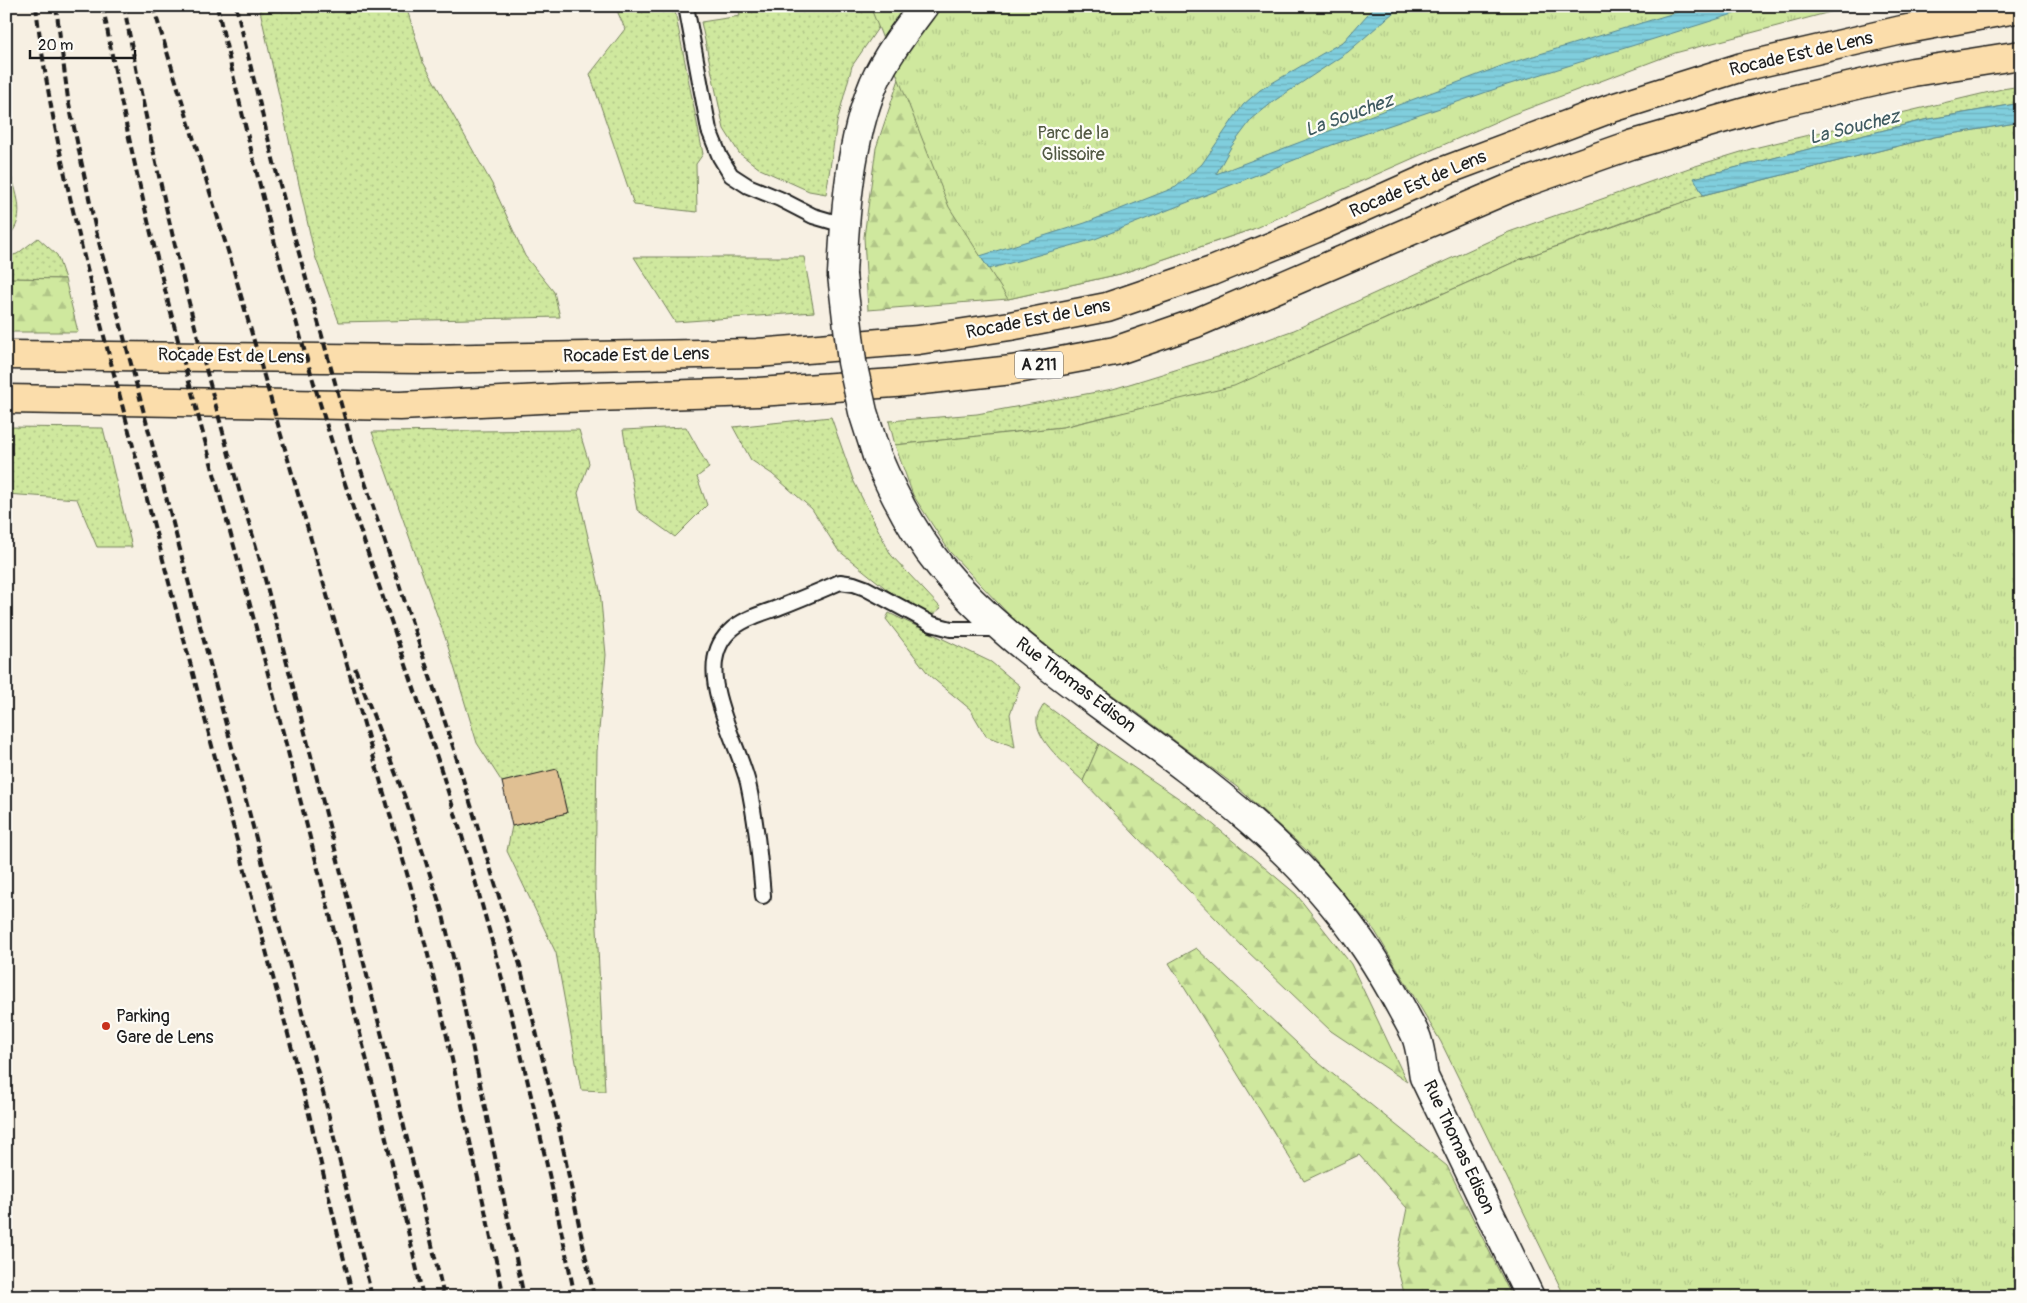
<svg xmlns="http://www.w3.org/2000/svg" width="2027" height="1303" viewBox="0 0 2027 1303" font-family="Pangolin,sans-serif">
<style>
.grass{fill:url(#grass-dots);stroke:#76825d}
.forest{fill:url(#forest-firs);stroke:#76825d}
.park{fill:url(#park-tufts);stroke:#76825d}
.water{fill:url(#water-rules);stroke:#588790}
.building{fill:#e0c093;stroke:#1c1c1c}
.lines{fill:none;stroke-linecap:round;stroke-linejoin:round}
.lane-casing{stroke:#1c1c1c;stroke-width:18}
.street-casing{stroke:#1c1c1c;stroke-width:31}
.highway-casing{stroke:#1c1c1c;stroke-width:31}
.lane{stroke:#fdfcf7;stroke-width:14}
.street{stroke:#fdfcf7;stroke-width:28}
.highway{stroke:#fbddab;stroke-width:28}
.rail{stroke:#1c1c1c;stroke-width:4;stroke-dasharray:8 4;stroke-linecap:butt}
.street-bridge-casing{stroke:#1c1c1c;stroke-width:31;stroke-linecap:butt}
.street-bridge{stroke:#fdfcf7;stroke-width:28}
.poi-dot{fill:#c8321e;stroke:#fdfcf7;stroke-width:2}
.labels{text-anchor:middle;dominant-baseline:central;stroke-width:4.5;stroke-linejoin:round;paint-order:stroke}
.shield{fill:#fdfcf7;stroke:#605f5e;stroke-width:1}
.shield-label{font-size:16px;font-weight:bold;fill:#1c1c1c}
.street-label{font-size:18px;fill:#1c1c1c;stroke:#fdfcf7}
.park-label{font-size:18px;fill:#525943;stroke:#fdfcf7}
.poi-label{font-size:18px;fill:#1c1c1c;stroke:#fdfcf7;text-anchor:start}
.water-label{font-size:19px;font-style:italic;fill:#3f5a60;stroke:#fdfcf7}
</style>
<defs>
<pattern id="grass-dots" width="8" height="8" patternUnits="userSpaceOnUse" patternTransform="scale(1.25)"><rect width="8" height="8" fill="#cfe89e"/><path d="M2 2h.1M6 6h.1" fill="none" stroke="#b1c688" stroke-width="1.8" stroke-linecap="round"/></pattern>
<pattern id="forest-firs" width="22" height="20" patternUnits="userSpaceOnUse" patternTransform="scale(1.25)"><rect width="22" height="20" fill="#cfe89e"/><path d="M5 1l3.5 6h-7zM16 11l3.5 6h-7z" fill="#b1c688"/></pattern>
<pattern id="park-tufts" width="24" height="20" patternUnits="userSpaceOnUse" patternTransform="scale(1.25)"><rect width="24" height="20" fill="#cfe89e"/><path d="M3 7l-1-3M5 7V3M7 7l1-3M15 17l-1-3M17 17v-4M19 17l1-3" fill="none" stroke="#b1c688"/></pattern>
<pattern id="water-rules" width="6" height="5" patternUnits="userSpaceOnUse" patternTransform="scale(1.25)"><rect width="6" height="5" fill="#80cedd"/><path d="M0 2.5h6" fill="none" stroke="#6eb0bd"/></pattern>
</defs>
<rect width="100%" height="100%" fill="#f7f0e3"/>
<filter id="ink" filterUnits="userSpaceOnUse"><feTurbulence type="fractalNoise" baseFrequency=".02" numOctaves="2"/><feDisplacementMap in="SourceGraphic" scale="10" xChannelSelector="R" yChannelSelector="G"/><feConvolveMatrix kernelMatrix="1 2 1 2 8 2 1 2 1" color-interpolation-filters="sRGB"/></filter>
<g filter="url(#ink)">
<path class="grass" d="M 259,6 L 406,6 L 423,62 L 492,184 L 525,256 L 554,292 L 560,317 L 339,322 L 315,256 Z
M 615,6 L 674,6 L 703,154 L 696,164 L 697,212 L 634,205 L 590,74 L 625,29 Z
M 738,6 L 893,6 L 852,66 L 837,122 L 826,194 L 809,191 L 760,169 L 739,153 L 724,129 L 701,22 L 740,16 Z
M 2021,86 L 2021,103 L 1924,120 L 1695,178 L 1704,195 L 1903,145 L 1667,207 L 1521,259 L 1306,354 L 1135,711 L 1075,668 L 1116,414 L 1063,427 L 895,445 L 889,421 L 977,414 L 1113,389 L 1224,355 L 1294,330 L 1509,232 L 1689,168 L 1754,148 L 2002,89 Z
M 6,161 C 13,184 31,219 6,238 Z
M 38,238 L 57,255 L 65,279 L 6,278 L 6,257 L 17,254 Z
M 634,257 L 804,257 L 814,312 L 675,322 Z
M 831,417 L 854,482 L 891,555 L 941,608 L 931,616 L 889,591 L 838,550 L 812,509 L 772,474 L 751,460 L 733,427 Z
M 6,427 L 103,428 L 132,547 L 97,547 L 77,499 L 6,494 Z
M 686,427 L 709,468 L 697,477 L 707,505 L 675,537 L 637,510 L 623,430 Z
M 579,430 L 589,463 L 578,493 L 600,590 L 606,655 L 597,751 L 595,887 L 605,1091 L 581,1090 L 556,953 L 507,851 L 512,826 L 567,813 L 557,770 L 502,782 L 477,743 L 446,640 L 372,432 Z
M 889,613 L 991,662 L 1020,686 L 1010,714 L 1015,747 L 986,736 L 970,709 L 930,676 L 886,619 Z
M 1044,704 L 1099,744 L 1083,781 C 1069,768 1034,739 1037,718 C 1038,714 1042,708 1044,704 Z"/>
<path class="forest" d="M 899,79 L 1253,229 L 1120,274 L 1008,299 L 868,310 L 864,237 L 876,148 Z
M 6,278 L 65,279 L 78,332 L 6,332 Z
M 1099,744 L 1196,810 L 1296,894 L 1351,964 L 1407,1082 L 1331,1031 L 1246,950 L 1083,781 Z
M 1196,948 L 1314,1059 L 1447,1166 L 1512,1297 L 1405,1297 L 1396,1262 L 1407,1208 L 1359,1155 L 1304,1181 L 1169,963 Z"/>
<path class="park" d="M 870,6 L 1853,6 L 1675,53 L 1511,115 L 1253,229 L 1120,274 L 1008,299 L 949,207 Z
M 2021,122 L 2021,1297 L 1565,1297 L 1441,1042 L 1375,931 L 1307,851 L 1237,787 L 1135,711 L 1075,668 L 1013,619 L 950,552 L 913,495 L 895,445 L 1063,427 L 1234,386 L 1521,259 L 1703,195 L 1934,137 Z"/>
<path class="water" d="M 1375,6 L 1401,6 L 1348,52 L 1274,101 L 1252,119 L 1231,147 L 1216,174 L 1504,65 L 1697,6 L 1759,6 L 1507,85 L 1332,145 L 1095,239 L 989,269 L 980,256 L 1085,223 L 1176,187 L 1202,164 L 1243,105 L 1260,90 L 1344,41 Z
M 2021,103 L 2021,122 L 1934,137 L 1703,195 L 1694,178 L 1924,120 Z"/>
<path class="building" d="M 557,769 L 567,813 L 512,826 L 502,782 Z"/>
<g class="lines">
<g class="lane-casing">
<path id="lane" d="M 686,6 L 709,130 L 720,157 L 731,175 L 748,186 L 780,199 L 813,216 L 844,225
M 763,896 C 760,858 756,820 748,783 C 738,741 691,669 729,632 C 741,619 764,613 780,607 C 800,599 820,591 840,582 L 854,584 L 865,588 L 932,624 L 951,629 L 999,629"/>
</g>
<g class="street-casing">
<path id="street" d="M 842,275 C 845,212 850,141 874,83 C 886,56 906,30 924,6
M 877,456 C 894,496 913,533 940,566 C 984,620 1042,662 1097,703 C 1195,775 1289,839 1360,940 C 1377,964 1390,987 1404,1013 C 1408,1021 1414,1030 1417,1039 C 1421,1051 1422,1065 1424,1077 L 1530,1297"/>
</g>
<g class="highway-casing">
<path id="highway" d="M 6,355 L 424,359 L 757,353 L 918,340 L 1010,326 L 1107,307 L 1212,271 L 1314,229 L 1444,171 L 1609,109 L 1742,67 L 1902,30 L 2021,8
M 6,399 L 400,406 L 561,398 L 758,392 L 895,383 L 1012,370 L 1115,351 L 1196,323 L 1515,186 L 1631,145 L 1770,105 L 1913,72 L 2021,55"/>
</g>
<use href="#lane" class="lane"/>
<use href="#street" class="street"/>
<use href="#highway" class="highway"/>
<path class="rail" d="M 36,6 C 48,113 74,217 100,321 L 308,1110 L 353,1297
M 56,6 L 68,99 L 96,231 L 326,1104 L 372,1297
M 103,6 C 136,195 188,380 239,564 C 263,652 285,741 308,830 C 348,985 388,1140 423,1297
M 124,6 C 151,151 185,294 224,436 C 235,479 249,521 261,564 C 325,808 388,1051 444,1297
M 153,6 L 231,261 L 412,891 L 437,991 L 504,1297
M 217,6 C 250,150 286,295 330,436 C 371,569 420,699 461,833 C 507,985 543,1140 575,1297
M 236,6 L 275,167 L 351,440 L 451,740 L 520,965 L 557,1119 L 594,1297
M 355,668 L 404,795 L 442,911 L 459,982 L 524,1297"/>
<g class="street-bridge-casing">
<path id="street-bridge" d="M 842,275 L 852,362 L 863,412 L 877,456"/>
</g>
<use href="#street-bridge" class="street-bridge"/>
</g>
</g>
<circle class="poi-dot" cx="106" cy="1026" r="5"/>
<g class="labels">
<rect class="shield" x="1015" y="351.5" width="48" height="27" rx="4"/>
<g class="shield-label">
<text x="1039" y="365">A 211</text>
</g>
<g class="street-label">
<text transform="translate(1801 54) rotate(-13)">Rocade Est de Lens</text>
<text transform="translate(1418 184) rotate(-23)">Rocade Est de Lens</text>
<text transform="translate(1038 319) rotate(-11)">Rocade Est de Lens</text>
<text transform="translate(636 355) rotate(-1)">Rocade Est de Lens</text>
<text transform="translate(231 356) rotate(1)">Rocade Est de Lens</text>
<text transform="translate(1076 685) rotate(37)">Rue Thomas Edison</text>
<text transform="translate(1459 1147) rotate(65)">Rue Thomas Edison</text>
</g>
<g class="park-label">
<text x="1073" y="133">Parc de la<tspan x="1073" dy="21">Glissoire</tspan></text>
</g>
<g class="poi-label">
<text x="116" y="1016">Parking<tspan x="116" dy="21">Gare de Lens</tspan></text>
</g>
<g class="water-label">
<text transform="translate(1349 115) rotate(-20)">La Souchez</text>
<text transform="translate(1854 127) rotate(-14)">La Souchez</text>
</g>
</g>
<rect width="2027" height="1303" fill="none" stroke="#fdfcf7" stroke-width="25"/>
<rect x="12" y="12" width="2002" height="1278" fill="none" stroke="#1c1c1c" stroke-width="2" filter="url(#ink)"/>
<path d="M30 50v8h105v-8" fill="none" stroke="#1c1c1c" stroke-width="2.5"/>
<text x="38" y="50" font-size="15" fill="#1c1c1c" stroke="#fdfcf7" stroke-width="4" paint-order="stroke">20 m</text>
</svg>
